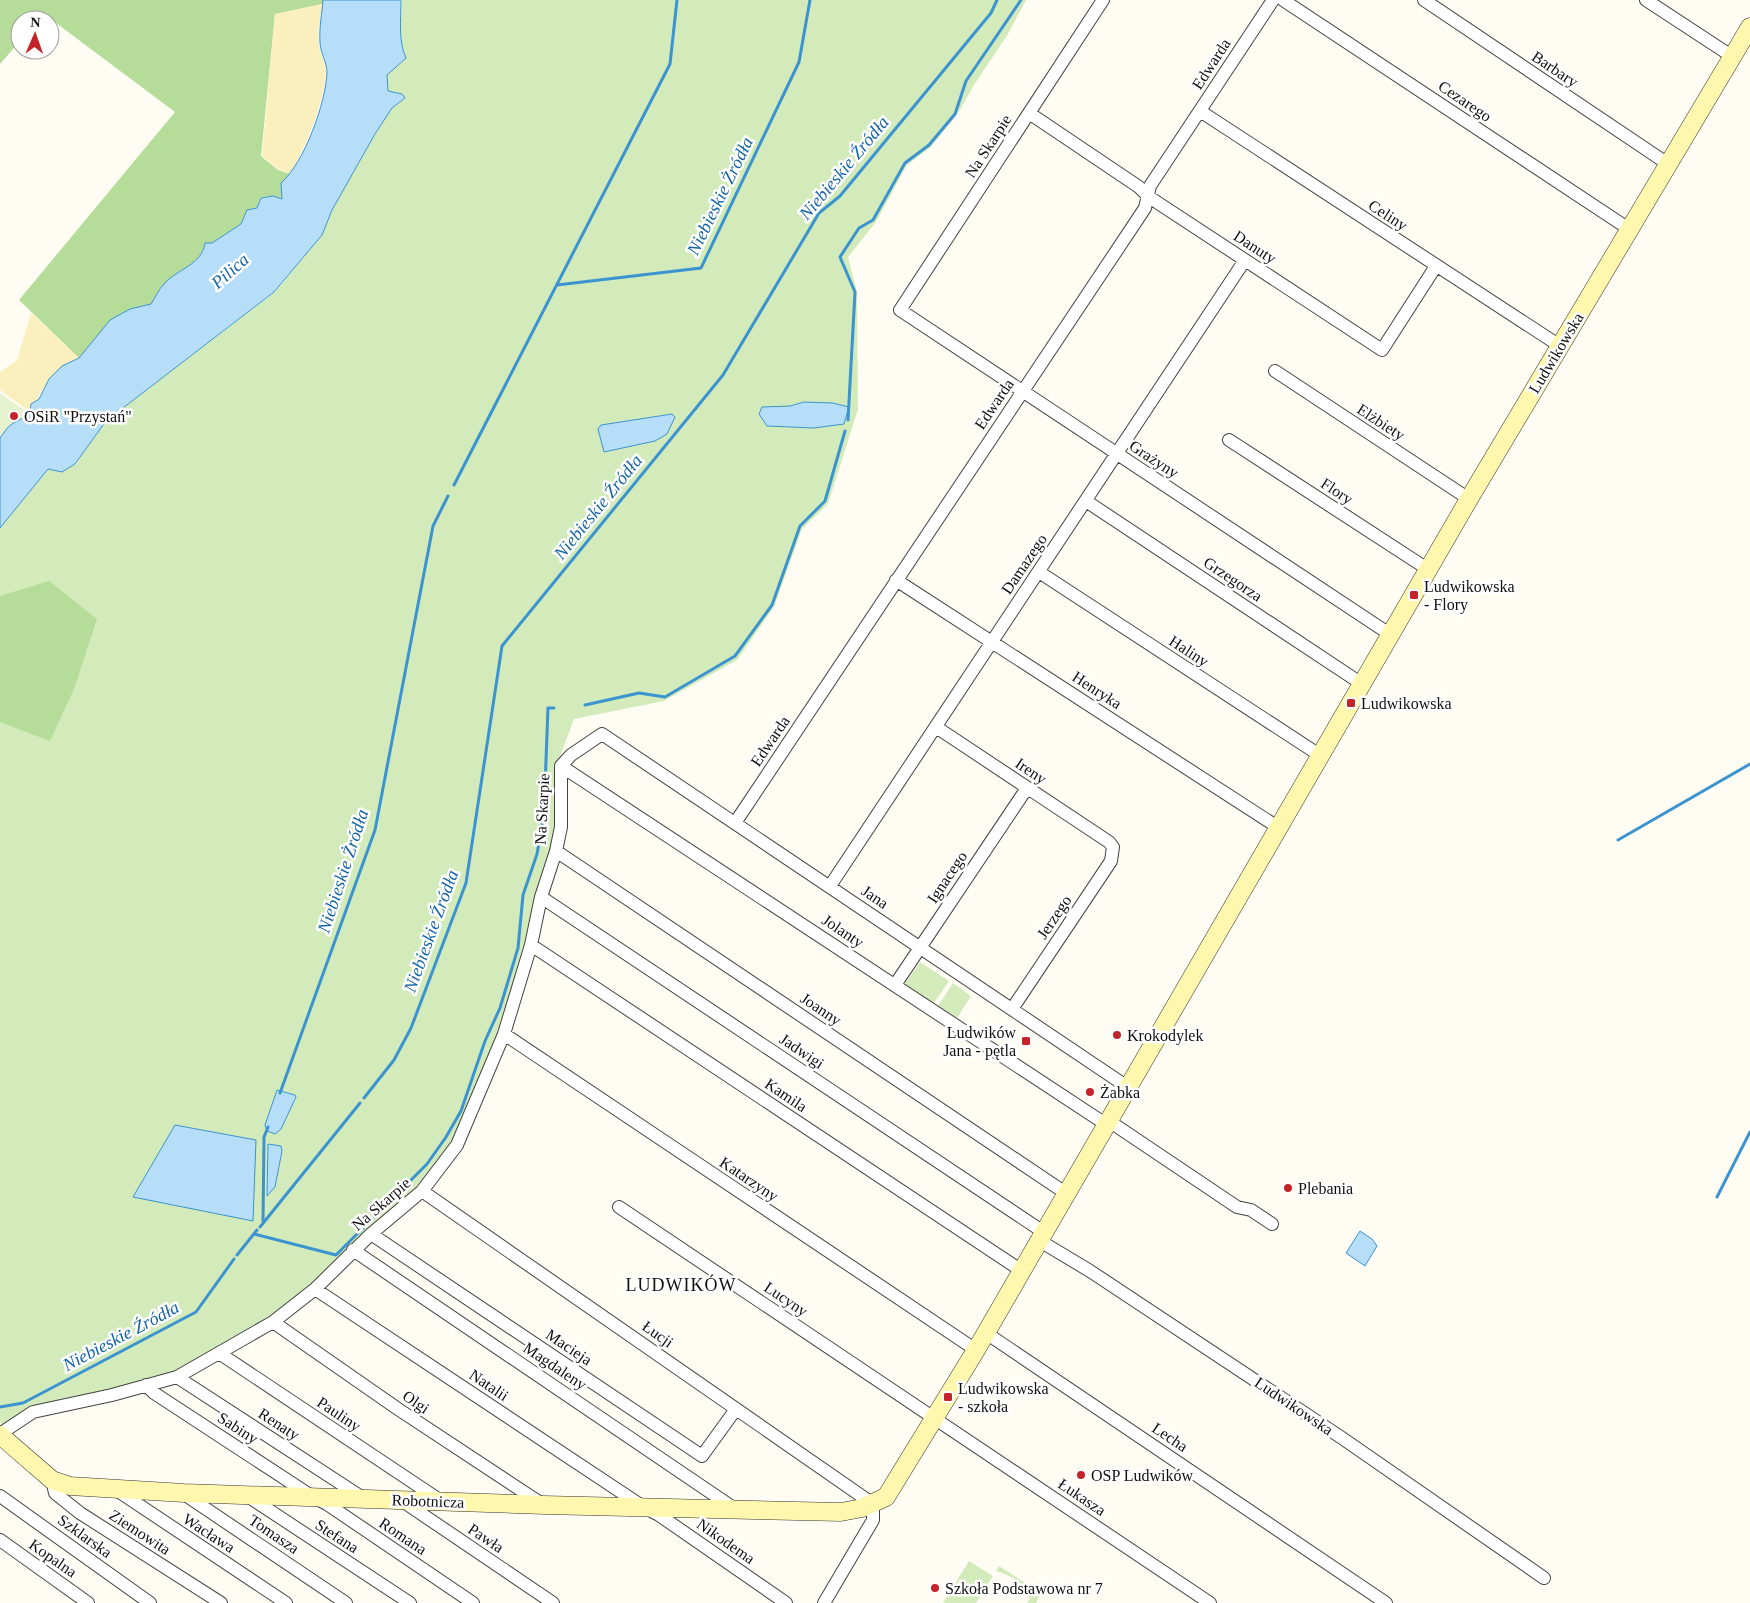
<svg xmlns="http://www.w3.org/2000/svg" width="1750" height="1603" viewBox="0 0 1750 1603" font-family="Georgia,serif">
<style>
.green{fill:#d3ebbb}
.forest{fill:#b6dc99}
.sand{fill:#fcefbe}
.pitch{fill:#e5f2cd}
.water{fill:#b6def8;stroke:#3b93d0}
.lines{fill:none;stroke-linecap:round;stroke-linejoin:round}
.stream{stroke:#3b93d0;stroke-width:3}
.street-casing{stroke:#434343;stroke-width:14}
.secondary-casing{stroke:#323232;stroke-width:19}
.street{stroke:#fff;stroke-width:12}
.secondary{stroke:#fff7ae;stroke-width:18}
.poi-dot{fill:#c42429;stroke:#fff;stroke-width:2}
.labels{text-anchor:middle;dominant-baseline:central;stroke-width:5;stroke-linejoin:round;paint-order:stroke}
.street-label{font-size:16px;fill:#101010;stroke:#fff}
.poi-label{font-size:16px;fill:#101010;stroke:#fff;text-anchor:start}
.water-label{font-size:18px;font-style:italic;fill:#1564a6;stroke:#fff}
.neighbourhood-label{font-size:18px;letter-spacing:1px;fill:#101010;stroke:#fff}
</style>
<rect width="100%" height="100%" fill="#fffdf3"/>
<path class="green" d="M 402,0 L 1026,0 L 1008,34 L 974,85 L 958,113 L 931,147 L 907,165 L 876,222 L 848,257 L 857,292 L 858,409 L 828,504 L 802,529 L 774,607 L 737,660 L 664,701 L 574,719 L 557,765 L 559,826 L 500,1037 L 460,1131 L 444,1157 L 416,1189 L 312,1287 L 269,1321 L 175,1374 L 2,1424 L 0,1422 L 0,528 L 48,469 L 62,472 L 76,464 L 106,421 L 275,292 L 322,235 L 332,210 L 375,135 L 392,108 L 405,98 L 402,94 L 388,91 L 387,74 L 406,58 C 398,41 401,19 402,0 Z
M 920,962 L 949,981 L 934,1003 L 905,984 Z
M 953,983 L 971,996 L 957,1018 L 938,1006 Z
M 969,1561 L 993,1576 L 976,1603 L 943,1603 Z
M 999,1566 L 1033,1588 L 1038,1582 L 1042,1591 L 1036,1603 L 1027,1603 L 1030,1598 L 1027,1596 L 1030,1594 C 1022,1582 1010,1575 996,1571 Z"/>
<path class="forest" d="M 0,0 L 323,0 L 323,4 L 275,14 L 261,156 L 278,170 L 291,174 L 281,183 L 282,199 L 273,196 L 261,197 L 257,208 L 247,210 L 241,224 L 212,243 L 205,243 C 202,265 177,269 164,284 C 159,289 155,298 151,304 C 109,314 105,327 79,358 L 19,300 L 175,112 L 44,14 L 39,20 L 20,20 L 20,41 L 0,64 Z
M 49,581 L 97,619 L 74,689 L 50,741 L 0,722 L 0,596 Z"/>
<path class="sand" d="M 323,4 C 321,17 318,30 319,43 C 319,53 326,63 326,72 C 323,108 306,143 291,174 L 278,169 L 262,156 L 275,14 Z
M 31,313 L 79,358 C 64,365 52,375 43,389 C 38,396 38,399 31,405 L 31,413 L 0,390 L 0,372 L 17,360 Z"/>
<path class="pitch" d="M 0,393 L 29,414 L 11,425 L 0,438 Z"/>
<path class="water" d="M 323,0 L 401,0 C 401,19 398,41 406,58 L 387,75 L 388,91 L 402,94 L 405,98 L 392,108 L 375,134 L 332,210 L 322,235 L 274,292 L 106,421 L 75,464 L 62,472 L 48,469 L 0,528 L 0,438 C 4,433 7,427 12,424 C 22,417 30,419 31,404 L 39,399 L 49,379 L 62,366 L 79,358 L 110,320 L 130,309 L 151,304 C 155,298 159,289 164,284 C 177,269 202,265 205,243 L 212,243 L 241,224 L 247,210 L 257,208 L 261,198 L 273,196 L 282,199 L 281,183 C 304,163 326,103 327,72 C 327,63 320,52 320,42 C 319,28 322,14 323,0 Z
M 804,402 L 833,403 L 849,407 L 844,424 L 814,428 L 767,426 L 759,414 L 762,407 L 790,406 Z
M 672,414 L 675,417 L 667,434 L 655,441 L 604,452 L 598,429 L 601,425 Z
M 277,1090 L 295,1095 L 296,1097 L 281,1129 L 275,1134 L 267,1131 L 265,1125 Z
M 175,1125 L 256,1140 L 253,1221 L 133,1197 Z
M 268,1144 L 281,1146 L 282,1151 L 275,1187 L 267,1196 Z
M 1360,1231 L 1372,1239 L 1377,1246 L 1365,1266 L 1346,1253 Z"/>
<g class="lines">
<path class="stream" d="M 557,285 L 701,268 L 799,62 L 810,0
M 848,420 L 855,292 L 840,257 L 859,228 L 873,220 L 905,163 L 929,145 L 955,114 L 966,81 L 1021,0
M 454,485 L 670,64 L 677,0
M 585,705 L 639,693 L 665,697 L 735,656 L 772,605 L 800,526 L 825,501 L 845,431
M 1618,840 L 1750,764
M 280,1093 L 375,830 L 433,526 L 448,496
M 364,1098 L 394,1060 L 411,1028 L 466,883 L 502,646 L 723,375 L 819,213 L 840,196 L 991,13 L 997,0
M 1717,1197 L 1750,1132
M 263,1221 L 264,1137 L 268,1127
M 260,1227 L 360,1103
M 254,1234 L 336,1255 L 427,1164 L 446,1137 L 461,1111 L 485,1041 L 500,1008 L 518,948 L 523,895 L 537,854 L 544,813 L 548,708 L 554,708
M 237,1255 L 257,1230
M 0,1407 L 23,1403 L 196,1312 L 234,1259"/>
<g class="street-casing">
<path id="street" d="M 1103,0 L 900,310 L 1391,635
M 1283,0 L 1629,229
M 1424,0 L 1668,164
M 1646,0 L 1733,57
M 1200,111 L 1560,346
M 1029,113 L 1139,187 L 1149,197 L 1382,350 L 1436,266
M 1275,371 L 1469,499
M 1229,440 L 1429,570
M 1086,501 L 1362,684
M 1039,572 L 1321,756
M 896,580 L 1279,828
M 936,727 L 1109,842 L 1113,847 L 1111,861 L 1012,1009
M 561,766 L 1107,1125
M 735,823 L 1145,208 L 1150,186 L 1273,0
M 556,851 L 1067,1194
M 830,886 L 1245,260
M 541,897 L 1045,1233
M 531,945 L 1022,1271
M 895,985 L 1027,788
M 504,1034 L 976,1350
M 1109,1121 L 1237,1207 L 1251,1210 L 1272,1224
M 422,1191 L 873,1504 L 873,1520 L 824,1603
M 619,1207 L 1210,1603
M 371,1234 L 702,1456 L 736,1409
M 1040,1241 L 1090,1271 L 1342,1438 L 1544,1578
M 353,1250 L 735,1509
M 315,1289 L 645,1508 L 659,1515 L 786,1603
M 273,1322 L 398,1409 L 542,1504
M 986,1333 L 1386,1603
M 219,1353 L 441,1501
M 177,1377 L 363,1498
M 146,1385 L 154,1393 L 313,1497 L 327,1504 L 473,1603
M 0,1434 L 33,1412 L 112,1395 L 177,1377 L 273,1322 L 315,1289 L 371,1234 L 422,1191 L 457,1145 L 504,1034 L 531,945 L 541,897 L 556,851 L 561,827 L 561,766 L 571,755 L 602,734 L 1129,1088
M 52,1480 L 55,1493 L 80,1513 L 221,1603
M 115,1489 L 286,1603
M 184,1494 L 346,1603
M 246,1495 L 410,1603
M 0,1496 L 150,1603
M 401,1500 L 553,1603
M 0,1540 L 88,1603"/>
</g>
<g class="secondary-casing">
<path id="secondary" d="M 0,1435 L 52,1480 L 70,1486 L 184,1493 L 544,1505 L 841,1512 L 862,1508 L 886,1497 L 976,1350 L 1469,499 L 1750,27"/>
</g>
<use href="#street" class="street"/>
<use href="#secondary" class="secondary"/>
</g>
<g class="poi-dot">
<circle cx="14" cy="416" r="5"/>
<rect x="1409" y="590" width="10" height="10" rx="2.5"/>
<rect x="1346" y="698" width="10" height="10" rx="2.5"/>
<circle cx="1117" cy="1035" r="5"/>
<rect x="1021" y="1036" width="10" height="10" rx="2.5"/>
<circle cx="1090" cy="1092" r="5"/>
<circle cx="1288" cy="1188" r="5"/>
<rect x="943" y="1392" width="10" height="10" rx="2.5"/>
<circle cx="1081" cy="1475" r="5"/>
<circle cx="935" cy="1588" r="5"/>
</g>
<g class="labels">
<g class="street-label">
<text transform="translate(1211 64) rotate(-57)">Edwarda</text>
<text transform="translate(1555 69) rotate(34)">Barbary</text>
<text transform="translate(1465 101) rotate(34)">Cezarego</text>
<text transform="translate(988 146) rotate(-57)">Na Skarpie</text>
<text transform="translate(1388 215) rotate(33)">Celiny</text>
<text transform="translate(1255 247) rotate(33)">Danuty</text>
<text transform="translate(1556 353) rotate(-59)">Ludwikowska</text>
<text transform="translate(994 404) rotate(-56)">Edwarda</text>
<text transform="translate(1381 422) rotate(33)">Elżbiety</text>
<text transform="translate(1154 459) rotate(33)">Grażyny</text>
<text transform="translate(1337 491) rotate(33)">Flory</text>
<text transform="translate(1024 564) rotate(-56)">Damazego</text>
<text transform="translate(1233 579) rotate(34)">Grzegorza</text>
<text transform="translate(1189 651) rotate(33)">Haliny</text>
<text transform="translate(1097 690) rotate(33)">Henryka</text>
<text transform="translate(770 741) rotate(-56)">Edwarda</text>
<text transform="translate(1031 771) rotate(34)">Ireny</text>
<text transform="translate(542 809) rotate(-87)">Na Skarpie</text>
<text transform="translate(947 877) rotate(-56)">Ignacego</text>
<text transform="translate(875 897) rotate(34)">Jana</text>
<text transform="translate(1054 917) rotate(-56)">Jerzego</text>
<text transform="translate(843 931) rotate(34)">Jolanty</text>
<text transform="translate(821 1009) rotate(34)">Joanny</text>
<text transform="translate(802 1051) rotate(34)">Jadwigi</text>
<text transform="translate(786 1095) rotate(34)">Kamila</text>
<text transform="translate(749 1179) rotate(34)">Katarzyny</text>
<text transform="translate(381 1204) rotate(-41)">Na Skarpie</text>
<text transform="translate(786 1299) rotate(34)">Lucyny</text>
<text transform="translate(658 1334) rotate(35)">Łucji</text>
<text transform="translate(569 1347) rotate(34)">Macieja</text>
<text transform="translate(555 1366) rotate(34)">Magdaleny</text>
<text transform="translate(489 1385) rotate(34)">Natalii</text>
<text transform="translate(416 1402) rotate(34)">Olgi</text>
<text transform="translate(1294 1406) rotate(34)">Ludwikowska</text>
<text transform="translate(339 1414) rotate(34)">Pauliny</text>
<text transform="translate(279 1424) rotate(33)">Renaty</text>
<text transform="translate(238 1428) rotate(33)">Sabiny</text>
<text transform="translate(1170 1437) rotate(34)">Lecha</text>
<text transform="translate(1082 1497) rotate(34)">Łukasza</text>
<text transform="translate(428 1501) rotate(2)">Robotnicza</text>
<text transform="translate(140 1532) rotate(33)">Ziemowita</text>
<text transform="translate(209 1533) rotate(33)">Wacława</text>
<text transform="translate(274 1534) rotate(34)">Tomasza</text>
<text transform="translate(85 1536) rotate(36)">Szklarska</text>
<text transform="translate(337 1536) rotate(33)">Stefana</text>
<text transform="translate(403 1536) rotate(34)">Romana</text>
<text transform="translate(486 1538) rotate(34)">Pawła</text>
<text transform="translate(726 1541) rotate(35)">Nikodema</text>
<text transform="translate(53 1558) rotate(35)">Kopalna</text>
</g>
<g class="poi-label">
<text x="24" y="416">OSiR "Przystań"</text>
<text x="1424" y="586">Ludwikowska<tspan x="1424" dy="18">- Flory</tspan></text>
<text x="1361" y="703">Ludwikowska</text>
<text x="1016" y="1032" text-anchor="end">Ludwików<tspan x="1016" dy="18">Jana - pętla</tspan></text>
<text x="1127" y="1035">Krokodylek</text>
<text x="1100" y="1092">Żabka</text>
<text x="1298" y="1188">Plebania</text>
<text x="958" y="1388">Ludwikowska<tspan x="958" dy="18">- szkoła</tspan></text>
<text x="1091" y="1475">OSP Ludwików</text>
<text x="945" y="1588">Szkoła Podstawowa nr 7</text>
</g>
<g class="water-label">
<text transform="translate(844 168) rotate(-50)">Niebieskie Źródła</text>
<text transform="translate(720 196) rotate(-64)">Niebieskie Żródła</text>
<text transform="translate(230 271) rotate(-41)">Pilica</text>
<text transform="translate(598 507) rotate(-51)">Niebieskie Źródła</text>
<text transform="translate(343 871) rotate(-72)">Niebieskie Żródła</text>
<text transform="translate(431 931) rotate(-70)">Niebieskie Źródła</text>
<text transform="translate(121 1336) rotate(-28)">Niebieskie Źródła</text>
</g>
<g class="neighbourhood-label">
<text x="681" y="1285">LUDWIKÓW</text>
</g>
</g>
<g transform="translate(35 35) rotate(2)"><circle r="24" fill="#ffffff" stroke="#9f9f9f"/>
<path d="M0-4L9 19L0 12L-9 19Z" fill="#c42429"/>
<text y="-8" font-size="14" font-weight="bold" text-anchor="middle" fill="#101010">N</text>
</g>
</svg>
